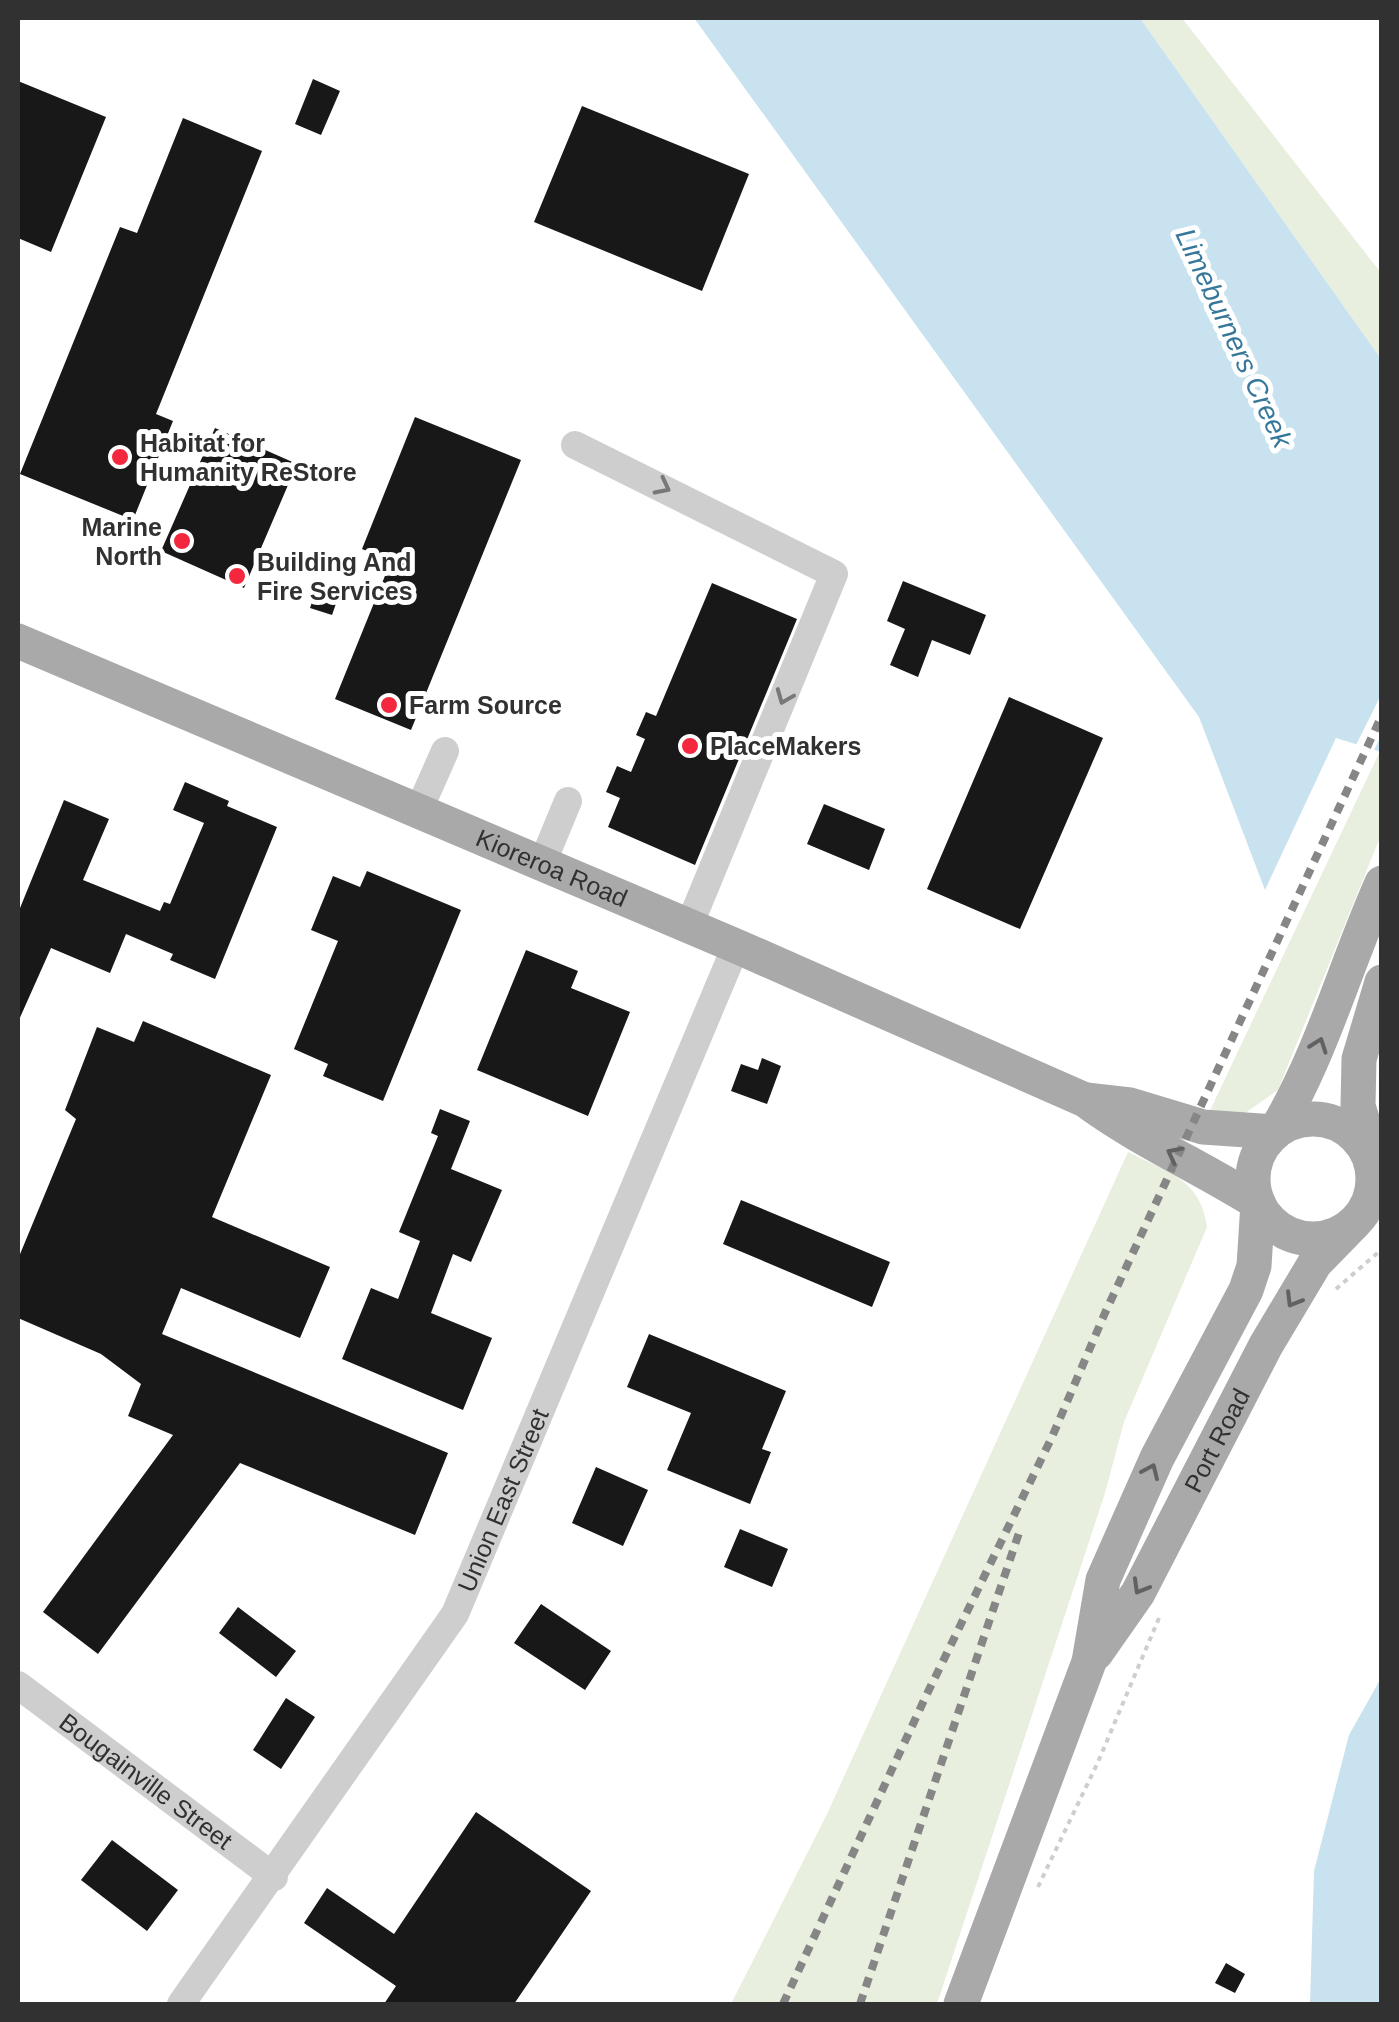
<svg xmlns="http://www.w3.org/2000/svg" width="1399" height="2022" viewBox="0 0 1399 2022" font-family="Helvetica,sans-serif">
<style>
.green{fill:#e8efde}
.water{fill:#c9e2ef}
.pier{fill:#fff}
.building{fill:#181818}
.lines{fill:none;stroke-linecap:round;stroke-linejoin:round}
.path{stroke:#cecece;stroke-width:4;stroke-dasharray:5 5;stroke-linecap:butt}
.minor{stroke:#cecece;stroke-width:28}
.major{stroke:#a9a9a9;stroke-width:35}
.rail{stroke:#868686;stroke-width:8;stroke-dasharray:10 8;stroke-linecap:butt}
.oneway{stroke:#787878}
.oneway2{stroke:#616161}
.poi-dot{fill:#f3283e;stroke:#fff;stroke-width:4}
.labels{text-anchor:middle;dominant-baseline:central;stroke-width:10;stroke-linejoin:round;paint-order:stroke}
.poi-label{font-size:25px;font-weight:bold;fill:#313131;stroke:#fff;text-anchor:start}
.street-label{font-size:25px;fill:#313131;stroke:#fff}
.water-label{font-size:28px;font-style:italic;fill:#37779a;stroke:#fff}
</style>
<rect width="100%" height="100%" fill="#fff"/>
<path class="green" d="M 1140,18 L 1182,18 L 1381,273 L 1381,359 Z
M 1380,751 L 1381,835 L 1278,1090 L 1238,1118 L 1205,1121 Z
M 1128,1152 C 1167,1172 1201,1179 1207,1227 L 1124,1422 L 1105,1493 L 937,2004 L 731,2004 L 827,1814 Z"/>
<path class="water" d="M 694,18 L 1140,18 L 1381,359 L 1381,752 L 1336,738 L 1265,890 L 1199,717 Z
M 1381,1678 L 1381,2004 L 1310,2004 L 1314,1871 L 1349,1735 Z"/>
<path class="pier" d="M 1381,695 L 1381,736 L 1372,754 L 1354,749 Z"/>
<path class="building" d="M 313,79 L 340,91 L 321,135 L 295,124 Z
M 18,81 L 106,117 L 51,252 L 18,238 Z
M 582,106 L 749,174 L 702,291 L 534,222 Z
M 183,118 L 262,151 L 156,414 L 173,421 L 133,520 L 20,474 L 120,227 L 137,233 Z
M 415,417 L 521,460 L 411,730 L 335,699 L 391,561 L 362,549 Z
M 215,428 L 297,464 L 244,588 L 161,551 Z
M 903,581 L 986,615 L 970,655 L 932,640 L 918,677 L 890,665 L 905,629 L 887,621 Z
M 712,583 L 797,619 L 695,865 L 608,827 L 620,798 L 606,792 L 617,766 L 631,772 L 645,739 L 636,735 L 646,712 L 656,716 Z
M 317,587 L 339,595 L 332,615 L 310,608 Z
M 1009,697 L 1103,738 L 1020,929 L 927,889 Z
M 185,782 L 229,801 L 227,806 L 277,827 L 215,979 L 170,960 L 173,954 L 126,934 L 110,973 L 51,948 L 18,1022 L 18,913 L 64,800 L 109,819 L 83,880 L 160,911 L 164,902 L 170,904 L 204,823 L 173,810 Z
M 824,804 L 885,829 L 869,870 L 807,844 Z
M 367,871 L 461,910 L 383,1101 L 323,1076 L 328,1064 L 294,1049 L 338,941 L 311,930 L 333,876 L 360,887 Z
M 526,950 L 578,971 L 571,988 L 630,1012 L 588,1116 L 477,1070 Z
M 143,1021 L 271,1075 L 212,1217 L 330,1267 L 300,1338 L 181,1288 L 162,1334 L 448,1453 L 415,1535 L 240,1463 L 98,1654 L 43,1612 L 173,1435 L 128,1416 L 141,1384 L 101,1354 L 18,1318 L 18,1259 L 76,1119 L 65,1110 L 97,1027 L 134,1042 Z
M 762,1058 L 781,1066 L 767,1104 L 731,1091 L 741,1064 L 758,1070 Z
M 440,1109 L 470,1121 L 451,1169 L 502,1190 L 471,1262 L 453,1254 L 431,1313 L 492,1338 L 463,1410 L 342,1359 L 371,1288 L 398,1299 L 420,1241 L 399,1232 L 438,1136 L 431,1133 Z
M 741,1200 L 890,1262 L 872,1307 L 723,1244 Z
M 649,1334 L 786,1391 L 762,1449 L 771,1452 L 750,1504 L 667,1470 L 691,1413 L 627,1387 Z
M 596,1467 L 648,1490 L 623,1546 L 572,1523 Z
M 740,1529 L 788,1549 L 772,1587 L 724,1567 Z
M 541,1604 L 611,1651 L 585,1690 L 514,1643 Z
M 238,1607 L 296,1651 L 276,1677 L 219,1633 Z
M 286,1698 L 315,1717 L 281,1769 L 253,1750 Z
M 476,1812 L 591,1891 L 514,2004 L 384,2004 L 396,1986 L 304,1923 L 327,1888 L 394,1934 Z
M 112,1840 L 178,1890 L 147,1931 L 81,1880 Z
M 1226,1963 L 1245,1974 L 1235,1993 L 1215,1983 Z"/>
<g class="lines">
<path class="path" d="M 1336,1289 L 1382,1249
M 1038,1887 L 1098,1762 L 1159,1618"/>
<g class="minor">
<path d="M 575,445 L 834,574 L 689,926"/>
<path d="M 418,812 L 445,751"/>
<path d="M 542,864 L 568,801"/>
<path id="s1" d="M 18,1685 L 274,1877"/>
<path id="s2" d="M 181,2004 L 455,1614 L 736,946"/>
</g>
<g class="major">
<path id="s3" d="M 18,641 L 736,946 L 1085,1100 C 1139,1140 1201,1167 1258,1203 L 1254,1266 L 1246,1290 L 1157,1458 L 1103,1580 L 1089,1662 L 961,2004"/>
<path d="M 1086,1100 L 1130,1105 L 1203,1127 L 1275,1132 C 1322,1054 1345,966 1382,883"/>
<circle cx="1313" cy="1179" r="60"/>
<path d="M 1372,1151 L 1358,1106 L 1359,1059 L 1382,982"/>
<path id="s4" d="M 1096,1653 L 1138,1593 L 1266,1345 L 1315,1263 L 1353,1224"/>
</g>
<path class="rail" d="M 783,2004 L 926,1696 L 1052,1437 L 1105,1313 L 1382,715
M 860,2004 L 1021,1527"/>
</g>
<defs><path id="oneway-chevron" d="M-2-3.5L2.5 0L-2 3.5" fill="none" stroke-width="1.6" stroke-linecap="round" stroke-linejoin="round" transform="scale(2.5)"/></defs>
<g class="oneway">
<use href="#oneway-chevron" transform="translate(663 487) rotate(27)"/>
<use href="#oneway-chevron" transform="translate(784 697) rotate(112)"/>
</g>
<g class="oneway2">
<use href="#oneway-chevron" transform="translate(1319 1045) rotate(-70)"/>
<use href="#oneway-chevron" transform="translate(1174 1154) rotate(-153)"/>
<use href="#oneway-chevron" transform="translate(1293 1300) rotate(121)"/>
<use href="#oneway-chevron" transform="translate(1151 1471) rotate(-66)"/>
<use href="#oneway-chevron" transform="translate(1140 1587) rotate(120)"/>
</g>
<g class="poi-dot">
<circle cx="120" cy="457" r="10"/>
<circle cx="182" cy="541" r="10"/>
<circle cx="237" cy="576" r="10"/>
<circle cx="389" cy="705" r="10"/>
<circle cx="690" cy="746" r="10"/>
</g>
<g class="labels">
<g class="poi-label">
<text x="140" y="443">Habitat for<tspan x="140" dy="29">Humanity ReStore</tspan></text>
<text x="162" y="527" text-anchor="end">Marine<tspan x="162" dy="29">North</tspan></text>
<text x="257" y="562">Building And<tspan x="257" dy="29">Fire Services</tspan></text>
<text x="409" y="705">Farm Source</text>
<text x="710" y="746">PlaceMakers</text>
</g>
<g class="street-label">
<text stroke="none"><textPath href="#s3" startOffset="580">Kioreroa Road</textPath></text>
<text stroke="none"><textPath href="#s4" startOffset="245">Port Road</textPath></text>
<text stroke="none"><textPath href="#s2" startOffset="600">Union East Street</textPath></text>
<text stroke="none"><textPath href="#s1" startOffset="160">Bougainville Street</textPath></text>
</g>
<g class="water-label">
<text transform="translate(1234 338) rotate(65)">Limeburners Creek</text>
</g>
</g>
<rect width="1399" height="2022" fill="none" stroke="#313131" stroke-width="40"/>
</svg>
